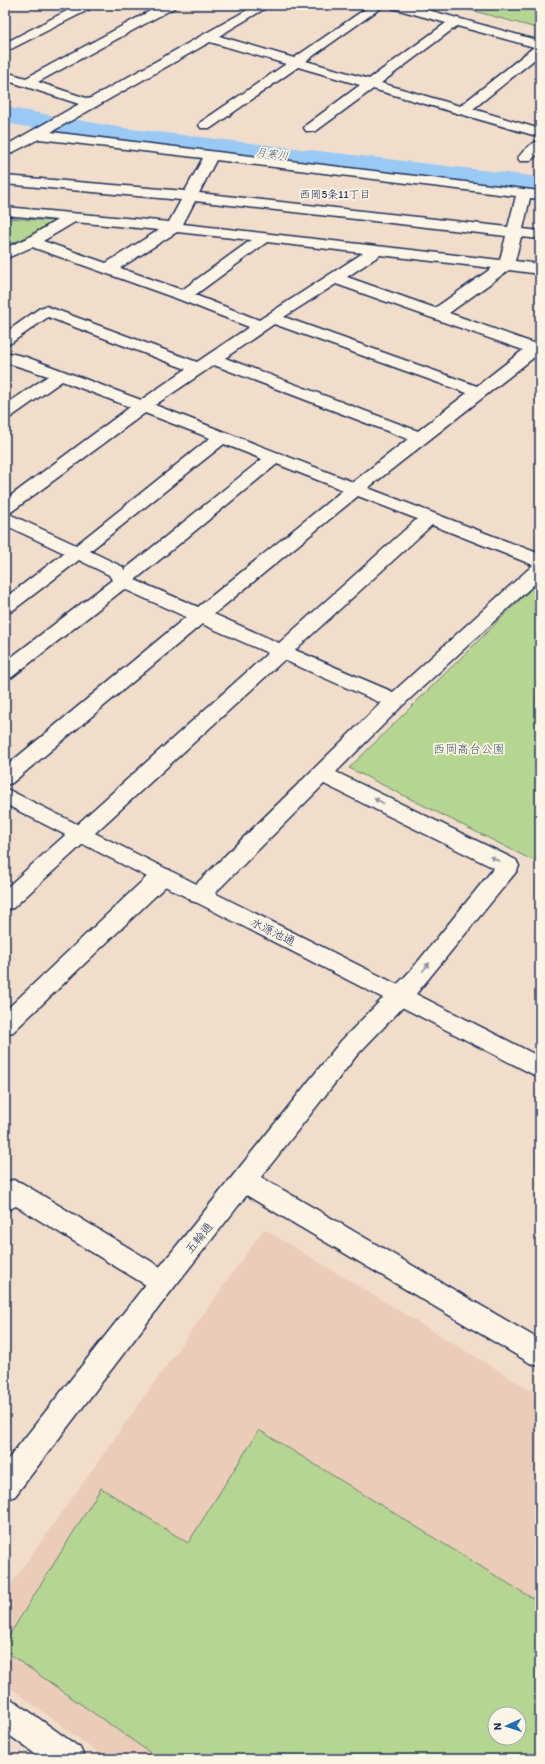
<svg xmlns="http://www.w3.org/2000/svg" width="545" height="1764" viewBox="0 0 545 1764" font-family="Itim,'Klee One',sans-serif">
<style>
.built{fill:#ebccb9;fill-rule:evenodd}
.green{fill:#b4d690;stroke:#688277;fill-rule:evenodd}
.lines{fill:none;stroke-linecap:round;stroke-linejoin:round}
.river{fill:#98caf5;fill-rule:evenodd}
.minor-casing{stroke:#1b2f5e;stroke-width:3}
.major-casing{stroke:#1b2f5e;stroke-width:3}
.minor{fill:#fcf5e5;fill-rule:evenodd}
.major{fill:#fcf5e5;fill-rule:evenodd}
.oneway{fill:#8c92a2}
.labels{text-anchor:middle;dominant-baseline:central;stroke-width:3.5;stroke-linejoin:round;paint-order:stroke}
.far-water-label{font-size:11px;font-style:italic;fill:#3a5684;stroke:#fcf5e5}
.far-neighbourhood-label{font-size:11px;fill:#1b2f5e;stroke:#fcf5e5}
.park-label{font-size:12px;fill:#41596a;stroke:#fcf5e5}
.street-label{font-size:12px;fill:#1b2f5e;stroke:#fcf5e5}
</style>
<rect width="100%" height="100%" fill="#f2ddcb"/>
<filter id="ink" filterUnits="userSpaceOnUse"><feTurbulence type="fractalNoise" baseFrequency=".025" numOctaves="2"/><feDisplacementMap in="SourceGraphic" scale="8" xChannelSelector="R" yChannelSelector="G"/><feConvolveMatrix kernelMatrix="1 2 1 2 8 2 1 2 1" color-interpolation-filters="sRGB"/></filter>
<g filter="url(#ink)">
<path class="built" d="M 264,1229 L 540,1396 L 540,1759 L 107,1759 L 5,1684 L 5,1592 ZM 495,1714 L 519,1714 L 519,1738 L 495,1738 Z"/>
<path class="green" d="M 452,5 L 540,5 L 540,29 Z
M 5,218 L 54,221 L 5,249 Z
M 537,583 L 540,584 L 540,864 L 349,768 Z
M 259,1430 L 540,1603 L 540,1759 L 159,1759 L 5,1651 L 5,1642 L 101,1488 L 188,1543 ZM 495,1714 L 519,1714 L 519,1738 L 495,1738 Z"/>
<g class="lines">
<path class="river" d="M 5,107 L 123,128 L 540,177 L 540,193 L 123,144 L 5,123 Z"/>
<g class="minor-casing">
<path id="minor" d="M 78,5 L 94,5 L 92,8 L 5,52 L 5,43 Z
M 161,5 L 176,5 L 174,8 L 38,82 L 89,99 L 256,5 L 271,5 L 219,36 L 294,58 L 371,5 L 385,5 L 306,61 L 369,79 L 446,23 L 392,8 L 390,5 L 410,5 L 540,41 L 540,55 L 473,109 L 540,129 L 540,137 L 373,89 L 316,131 L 306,131 L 304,128 L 306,125 L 360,85 L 298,67 L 211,128 L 201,128 L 199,125 L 201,122 L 286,64 L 210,42 L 51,132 L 540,191 L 540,199 L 530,198 L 523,229 L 540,231 L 540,239 L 521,237 L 515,261 L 540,264 L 540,274 L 509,270 L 449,313 L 533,343 L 540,340 L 540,356 L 537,355 L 368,488 L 540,554 L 540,579 L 402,706 L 336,772 L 516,860 L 519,866 L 516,872 L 416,994 L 540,1057 L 540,1078 L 392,1002 L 388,996 L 392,990 L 412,969 L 494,868 L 324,784 L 207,901 L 199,903 L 191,901 L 188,895 L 191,889 L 381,703 L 284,660 L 13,908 L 5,910 L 5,889 L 268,653 L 202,624 L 12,783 L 5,785 L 5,767 L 186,617 L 124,589 L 12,677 L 5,679 L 5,662 L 112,580 L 109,575 L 79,560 L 12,611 L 5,613 L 5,598 L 64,553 L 5,525 L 5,500 L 130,407 L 62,381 L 11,417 L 5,418 L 5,405 L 48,376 L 5,362 L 5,352 L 26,357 L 141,400 L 186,369 L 48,317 L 11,343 L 5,345 L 5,333 L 40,308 L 46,306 L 197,362 L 249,327 L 178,299 L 32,247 L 5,259 L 5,248 L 26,239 L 57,220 L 5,215 L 5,207 L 169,222 L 181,200 L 5,184 L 5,176 L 185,191 L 203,158 L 39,139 L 5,156 L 5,146 L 79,104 L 5,80 L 5,72 L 26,78 ZM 457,26 L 534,47 L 460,106 L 381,83 ZM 216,160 L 516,196 L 508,227 L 199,193 ZM 195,201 L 506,236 L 500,260 L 183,224 ZM 75,222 L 159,230 L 106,263 L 43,241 ZM 177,232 L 251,240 L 182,290 L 120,268 ZM 267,242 L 363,253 L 259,320 L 195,295 ZM 380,255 L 492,268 L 435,308 L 347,277 ZM 336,284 L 523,350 L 477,386 L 284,317 ZM 274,324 L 467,393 L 418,431 L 225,358 ZM 214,365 L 408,439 L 353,482 L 155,405 ZM 145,413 L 210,438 L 76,545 L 7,513 L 11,512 ZM 224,444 L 262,459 L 124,570 L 123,567 L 90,551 ZM 277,464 L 343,490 L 198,607 L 135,580 ZM 358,496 L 417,519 L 279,643 L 214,614 ZM 432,525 L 533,565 L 393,692 L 295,650 Z
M 540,140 L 540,152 L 530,161 L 520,161 L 518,158 C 523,151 532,142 540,140 Z
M 162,868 L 170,870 L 173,876 L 170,882 L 13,1032 L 5,1034 L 5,1011 L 154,870 Z
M 245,1170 L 254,1173 L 540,1340 L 540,1366 L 530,1363 L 236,1189 L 232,1181 L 236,1173 Z
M 13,1180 L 22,1183 L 172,1274 L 176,1282 L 172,1290 L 163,1294 L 154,1290 L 16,1206 L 5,1211 L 5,1183 Z
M 5,1697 L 16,1702 L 80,1748 L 85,1759 L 42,1759 L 5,1732 Z"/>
</g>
<g class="major-casing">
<path id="major" d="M 5,788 L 408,990 L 412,996 L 408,1002 L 357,1055 L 172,1290 L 15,1496 L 5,1500 L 5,1463 L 154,1274 L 341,1041 L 383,998 L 5,804 Z"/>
</g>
<use href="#minor" class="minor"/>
<use href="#major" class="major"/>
</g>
<defs><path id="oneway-solid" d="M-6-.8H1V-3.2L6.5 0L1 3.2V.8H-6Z"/></defs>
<g class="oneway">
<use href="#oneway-solid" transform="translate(379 801) rotate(-153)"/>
<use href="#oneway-solid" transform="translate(495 859) rotate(-153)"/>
<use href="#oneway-solid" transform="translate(426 967) rotate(-51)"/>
</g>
</g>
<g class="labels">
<g class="far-water-label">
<text transform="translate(272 154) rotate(7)">月寒川</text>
</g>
<g class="far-neighbourhood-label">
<text x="335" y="194">西岡5条11丁目</text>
</g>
<g class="park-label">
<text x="469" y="749">西岡高台公園</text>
</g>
<g class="street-label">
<text transform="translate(273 932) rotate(26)">水源池通</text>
<text transform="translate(199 1238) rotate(-51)">五輪通</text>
</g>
</g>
<rect width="545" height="1764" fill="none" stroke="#fcf5e5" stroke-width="20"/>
<rect x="10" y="10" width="525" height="1744" fill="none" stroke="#1b2f5e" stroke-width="1.5" filter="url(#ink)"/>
<g transform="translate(507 1726) rotate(267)"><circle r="19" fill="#fcf5e5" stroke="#a2a6af"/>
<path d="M0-3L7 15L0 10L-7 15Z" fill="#1f6fb2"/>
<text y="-6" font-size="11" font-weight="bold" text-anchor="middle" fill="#1b2f5e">N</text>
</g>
</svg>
